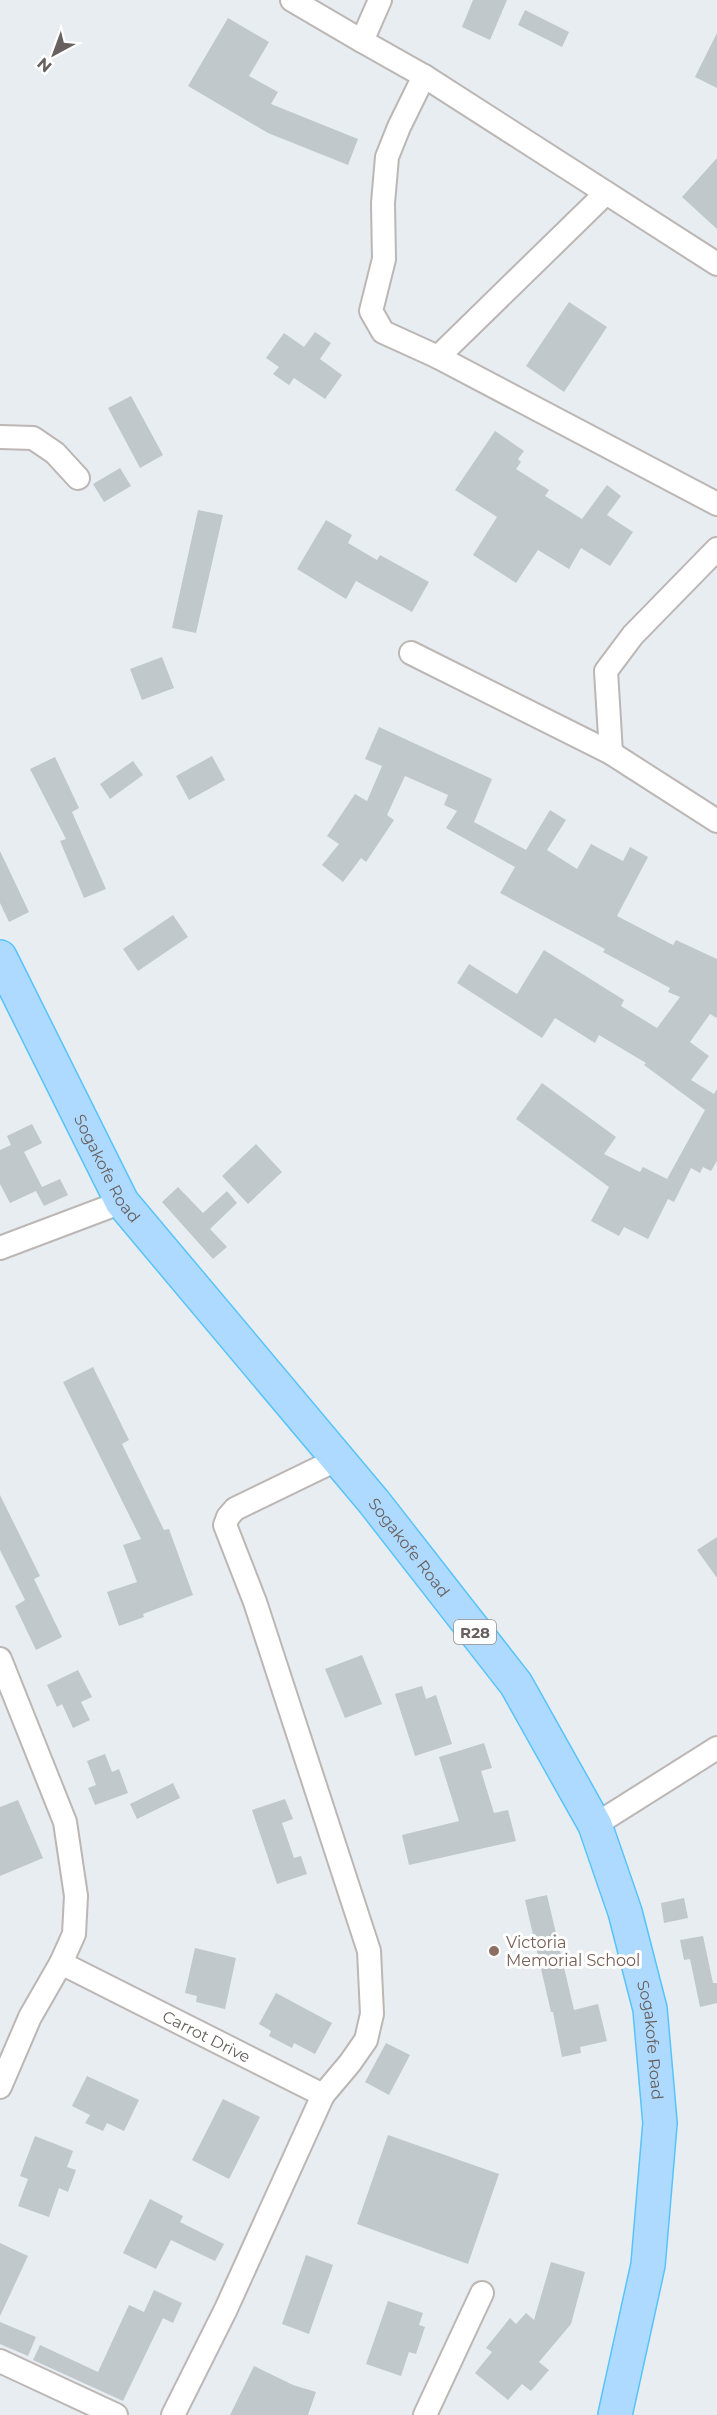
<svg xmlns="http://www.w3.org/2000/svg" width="717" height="2415" viewBox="0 0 717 2415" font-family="Montserrat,sans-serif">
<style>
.building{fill:#c1c8cb}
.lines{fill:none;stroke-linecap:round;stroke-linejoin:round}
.street-casing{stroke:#bcb6b4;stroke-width:26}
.primary-casing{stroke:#56c4fc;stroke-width:36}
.street{stroke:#fff;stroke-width:22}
.primary{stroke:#afdaff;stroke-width:33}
.education-dot{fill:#8d6e63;stroke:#fff;stroke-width:2}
.labels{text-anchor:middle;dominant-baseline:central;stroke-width:6;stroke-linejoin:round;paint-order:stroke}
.shield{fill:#fff;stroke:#95908e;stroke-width:1.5}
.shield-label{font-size:15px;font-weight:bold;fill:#68605e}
.street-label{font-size:16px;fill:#68605e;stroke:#fff}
.education-label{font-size:16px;fill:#785e54;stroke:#fff;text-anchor:start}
</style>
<rect width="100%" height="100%" fill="#e7edf1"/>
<path class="building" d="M 473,0 L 507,0 L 490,40 L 462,27 Z
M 525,10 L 569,32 L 562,47 L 518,25 Z
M 228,18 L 269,42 L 249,76 L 278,92 L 271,104 L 358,139 L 348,165 L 268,133 L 188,86 Z
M 717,33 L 717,88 L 695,77 Z
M 717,158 L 717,229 L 682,197 Z
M 569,302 L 607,327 L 564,392 L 526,366 Z
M 315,332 L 331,343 L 320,359 L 342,375 L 325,399 L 294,378 L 289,385 L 273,374 L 279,367 L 266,358 L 284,333 L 304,347 Z
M 131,396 L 163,455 L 140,468 L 108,408 Z
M 495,431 L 524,451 L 518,459 L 521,462 L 516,469 L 549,490 L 545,496 L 582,519 L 607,485 L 621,496 L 607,515 L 633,532 L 610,566 L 581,548 L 569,569 L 538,550 L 516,583 L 473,555 L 497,517 L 455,490 Z
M 120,468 L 131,486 L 104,502 L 93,484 Z
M 198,510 L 223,515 L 196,633 L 172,628 Z
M 326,520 L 352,535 L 348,543 L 377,560 L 380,555 L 429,582 L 412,612 L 356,581 L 346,599 L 297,569 Z
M 162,657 L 174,688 L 142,700 L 130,669 Z
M 379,727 L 492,779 L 474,822 L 526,850 L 550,810 L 566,820 L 547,850 L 577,869 L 591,844 L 623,861 L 630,847 L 648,857 L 617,916 L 673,945 L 676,940 L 717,959 L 717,1018 L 710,1014 L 690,1042 L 709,1056 L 691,1080 L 714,1094 L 717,1089 L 717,1161 L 711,1171 L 703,1167 L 700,1173 L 691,1168 L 674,1202 L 668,1199 L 648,1239 L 624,1227 L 619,1236 L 591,1221 L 609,1187 L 516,1119 L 542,1083 L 616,1137 L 604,1154 L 640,1172 L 643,1167 L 667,1179 L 705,1110 L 644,1065 L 646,1063 L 599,1035 L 595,1043 L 555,1018 L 542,1038 L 457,983 L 469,964 L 517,994 L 544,950 L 624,1000 L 621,1006 L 657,1028 L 680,997 L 668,992 L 670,988 L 603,952 L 605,949 L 500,893 L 515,867 L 446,828 L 457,811 L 444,805 L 448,795 L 405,776 L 387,815 L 394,820 L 366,862 L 361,858 L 343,882 L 322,865 L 339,844 L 327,836 L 355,794 L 367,801 L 382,766 L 365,759 Z
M 212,756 L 225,780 L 189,800 L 176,776 Z
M 55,757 L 79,808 L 72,812 L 106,889 L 84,898 L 60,841 L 66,839 L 30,769 Z
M 133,761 L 143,775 L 110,799 L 100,784 Z
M 0,851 L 29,912 L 9,922 L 0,903 Z
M 173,915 L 188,937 L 138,971 L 123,949 Z
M 32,1124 L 42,1143 L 24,1152 L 42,1187 L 60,1179 L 68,1195 L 44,1206 L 36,1191 L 10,1203 L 0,1184 L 0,1150 L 11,1145 L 7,1136 Z
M 256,1144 L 282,1172 L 248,1204 L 222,1176 Z
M 178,1187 L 203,1213 L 227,1191 L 237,1203 L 210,1229 L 227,1247 L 213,1259 L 162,1202 Z
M 93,1367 L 129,1440 L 122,1444 L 164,1530 L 169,1529 L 193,1595 L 143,1614 L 144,1617 L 119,1626 L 107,1592 L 137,1582 L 123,1545 L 141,1539 L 63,1382 Z
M 0,1495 L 40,1576 L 34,1579 L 62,1637 L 36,1650 L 15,1606 L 25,1600 L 0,1550 Z
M 717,1537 L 717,1578 L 697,1550 Z
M 362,1655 L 382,1704 L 345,1718 L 325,1669 Z
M 78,1670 L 92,1697 L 81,1702 L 90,1720 L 73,1728 L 62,1704 L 57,1707 L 47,1685 Z
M 422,1686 L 426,1699 L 436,1695 L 452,1744 L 415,1756 L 395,1694 Z
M 484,1743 L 492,1768 L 481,1771 L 494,1813 L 508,1810 L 516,1841 L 409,1865 L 402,1835 L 459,1821 L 439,1757 Z
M 105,1754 L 112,1772 L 119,1769 L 128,1793 L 95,1805 L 88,1788 L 96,1785 L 87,1761 Z
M 173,1783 L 180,1798 L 137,1819 L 130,1804 Z
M 285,1799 L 293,1819 L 282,1823 L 294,1858 L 301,1856 L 307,1874 L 277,1884 L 252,1810 Z
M 18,1800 L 43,1858 L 0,1876 L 0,1807 Z
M 547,1895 L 574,2010 L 598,2004 L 607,2041 L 580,2047 L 581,2053 L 562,2057 L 553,2012 L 551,2012 L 525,1900 Z
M 684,1898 L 688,1918 L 664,1923 L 661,1903 Z
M 703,1936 L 713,1983 L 717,1983 L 717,2003 L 700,2007 L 690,1959 L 684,1960 L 680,1940 Z
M 195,1948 L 236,1958 L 225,2009 L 196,2002 L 197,1996 L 185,1993 Z
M 276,1993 L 332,2023 L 315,2054 L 294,2043 L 292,2048 L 269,2036 L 271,2031 L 259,2024 Z
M 386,2043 L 410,2055 L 389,2095 L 365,2082 Z
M 87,2076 L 139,2100 L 124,2131 L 107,2123 L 103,2131 L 85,2123 L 90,2115 L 72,2106 Z
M 223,2099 L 260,2117 L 229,2179 L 192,2160 Z
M 388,2135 L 499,2174 L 468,2264 L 357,2224 Z
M 35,2136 L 73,2151 L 67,2167 L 76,2170 L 68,2192 L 59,2188 L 49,2217 L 18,2206 L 28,2179 L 20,2176 Z
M 150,2199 L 183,2216 L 180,2222 L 224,2244 L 215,2261 L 171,2240 L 156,2269 L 123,2253 Z
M 0,2243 L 28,2256 L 0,2316 Z
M 306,2255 L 333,2265 L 309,2334 L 282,2324 Z
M 551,2262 L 585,2272 L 571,2324 L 539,2362 L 549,2370 L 531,2391 L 522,2384 L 508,2400 L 475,2373 L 492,2352 L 486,2348 L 510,2318 L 516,2324 L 526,2313 L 534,2320 Z
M 154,2290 L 182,2303 L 173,2323 L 163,2318 L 123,2401 L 33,2360 L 40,2345 L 98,2372 L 129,2305 L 144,2312 Z
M 388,2301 L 423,2313 L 419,2325 L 425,2327 L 416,2354 L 409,2352 L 401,2376 L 366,2364 Z
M 0,2322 L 36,2337 L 28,2356 L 0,2344 Z
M 254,2366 L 293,2385 L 316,2392 L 308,2415 L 230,2415 Z"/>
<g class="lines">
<g class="street-casing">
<g id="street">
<path d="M 292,0 L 362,41"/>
<path d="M 380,0 L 362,41 L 424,76 L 717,264"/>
<path d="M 424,76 L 399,127 L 387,157 L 383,203 L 384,259 L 371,311 L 383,332 L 438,357 L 717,504"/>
<path d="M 438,357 L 606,193"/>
<path d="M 0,437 L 33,438 L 55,453 L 78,478"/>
<path d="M 411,653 L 611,753 L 717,821"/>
<path d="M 611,753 L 606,671 L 633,635 L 717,549"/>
<path d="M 0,1248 L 122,1202"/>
<path id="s1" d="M 0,1659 L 65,1822 L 76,1896 L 74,1934 L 61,1963 L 323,2095 L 226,2309 L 173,2415"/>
<path d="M 595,1825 L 717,1748"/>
<path d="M 0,2087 L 30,2017 L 61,1963"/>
<path d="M 323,2095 L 350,2063 L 366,2040 L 372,2014 L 369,1951 L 255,1602 L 225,1525 L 228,1517 L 235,1509 L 338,1459"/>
<path d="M 0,2361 L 116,2415"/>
<path d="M 425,2415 L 482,2293"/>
</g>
</g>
<g class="primary-casing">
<g id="primary">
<path id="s2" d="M 0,957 L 122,1202 L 374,1502 L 516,1684 L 595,1825 L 625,1912 L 650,2009 L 660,2123 L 648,2265 L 615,2415"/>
</g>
</g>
<use href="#street" class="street"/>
<use href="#primary" class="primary"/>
</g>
<circle class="education-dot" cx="494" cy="1951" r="6"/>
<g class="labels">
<rect class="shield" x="454" y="1620" width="42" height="24" rx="4.5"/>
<g class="shield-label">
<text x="475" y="1632">R28</text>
</g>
<g class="street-label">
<text stroke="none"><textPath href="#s2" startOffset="237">Sogakofe Road</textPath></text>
<text stroke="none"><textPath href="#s2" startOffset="723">Sogakofe Road</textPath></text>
<text stroke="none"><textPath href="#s1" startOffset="483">Carrot Drive</textPath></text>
<text stroke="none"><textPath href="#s2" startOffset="1281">Sogakofe Road</textPath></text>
</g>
<g class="education-label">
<text x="506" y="1942">Victoria<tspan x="506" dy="18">Memorial School</tspan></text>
</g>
</g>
<g transform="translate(54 54) rotate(221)" stroke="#ffffff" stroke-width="4.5" paint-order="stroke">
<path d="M0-4.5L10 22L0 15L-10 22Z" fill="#68605e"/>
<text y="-9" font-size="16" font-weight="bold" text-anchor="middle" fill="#68605e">N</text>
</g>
</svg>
